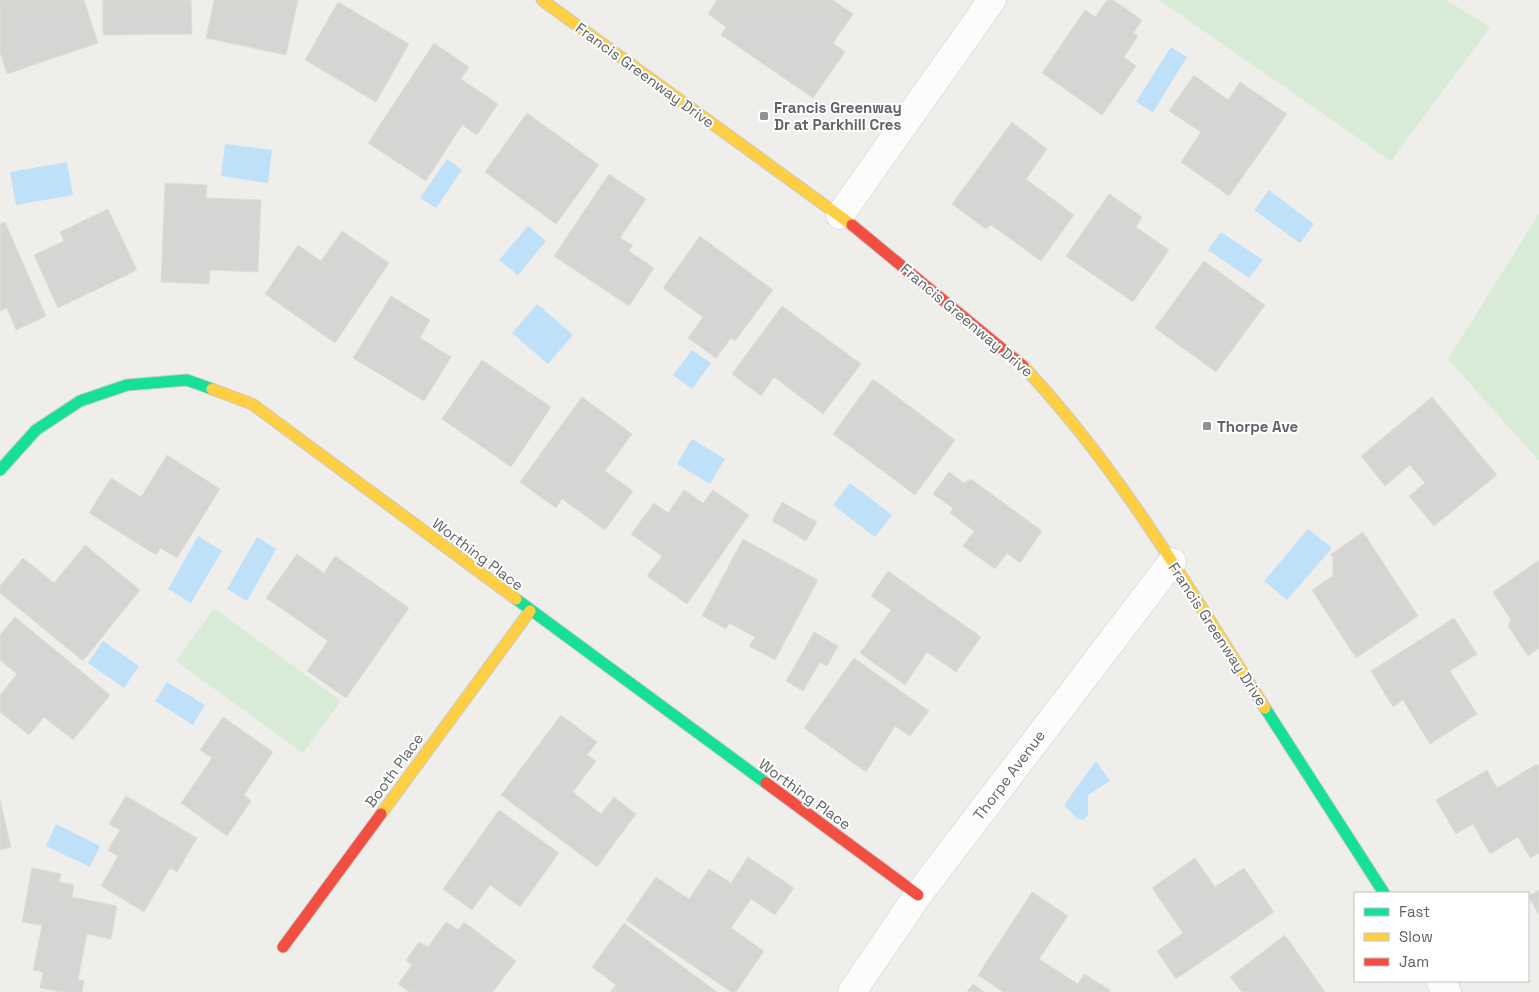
<svg xmlns="http://www.w3.org/2000/svg" width="1539" height="992" viewBox="0 0 1539 992" font-family="'Space Grotesk',sans-serif">
<style>
.green{fill:#d8ebd6}
.water{fill:#bfe0f9}
.building{fill:#d6d5d3;stroke:#deddd9}
.lines{fill:none;stroke-linecap:round;stroke-linejoin:round}
.street-casing{stroke:#cbcccc;stroke-width:29}
.fast-casing{stroke:#cacacb;stroke-width:13}
.slow-casing{stroke:#cacacb;stroke-width:13}
.jam-casing{stroke:#cacacb;stroke-width:13}
.street{stroke:#fdfcfc;stroke-width:28}
.fast{stroke:#16e098;stroke-width:11}
.slow{stroke:#ffcf43;stroke-width:11}
.jam{stroke:#f24e42;stroke-width:11}
.poi-dot{fill:#919496;stroke:#fff;stroke-width:2}
.labels{text-anchor:middle;dominant-baseline:central;stroke-width:4;stroke-linejoin:round;paint-order:stroke}
.street-label{font-size:15px;fill:#5f6368;stroke:#fff}
.poi-label{font-size:15px;font-weight:bold;fill:#5f6368;stroke:#fff;text-anchor:start}
</style>
<rect width="100%" height="100%" fill="#efeeea"/>
<path class="green" d="M 1159,0 L 1446,0 L 1490,27 L 1391,161 Z
M 1539,214 L 1539,461 L 1448,359 Z
M 214,608 L 341,701 L 303,753 L 176,661 Z"/>
<path class="water" d="M 1171,47 L 1187,57 L 1153,112 L 1136,102 Z
M 225,144 L 272,150 L 268,183 L 221,176 Z
M 447,159 L 462,170 L 436,208 L 420,198 Z
M 67,162 L 73,195 L 16,205 L 10,172 Z
M 1269,190 L 1314,224 L 1300,243 L 1254,210 Z
M 528,226 L 546,241 L 518,275 L 499,260 Z
M 1221,232 L 1263,260 L 1249,278 L 1208,250 Z
M 537,304 L 573,335 L 548,364 L 512,333 Z
M 692,350 L 711,363 L 692,389 L 673,375 Z
M 692,439 L 725,459 L 710,484 L 677,464 Z
M 850,483 L 892,515 L 875,537 L 833,505 Z
M 1308,529 L 1332,548 L 1287,600 L 1264,581 Z
M 198,536 L 222,551 L 191,603 L 168,589 Z
M 257,537 L 276,549 L 247,601 L 227,589 Z
M 103,641 L 139,666 L 124,688 L 88,663 Z
M 167,682 L 205,705 L 193,725 L 155,701 Z
M 1096,761 L 1110,781 L 1088,795 L 1088,815 L 1083,820 L 1077,818 L 1064,805 Z
M 56,824 L 100,846 L 90,867 L 46,846 Z"/>
<path class="building" d="M 0,0 L 84,0 L 98,43 L 7,74 L 0,52 Z
M 103,0 L 191,0 L 192,34 L 103,35 Z
M 214,0 L 298,0 L 286,55 L 206,38 Z
M 717,0 L 833,0 L 853,14 L 833,43 L 845,52 L 813,98 L 721,35 L 726,27 L 708,14 Z
M 1107,0 L 1113,0 L 1142,20 L 1133,33 L 1138,36 L 1124,57 L 1136,66 L 1102,115 L 1042,73 L 1085,10 L 1095,17 Z
M 338,2 L 409,44 L 376,102 L 305,60 Z
M 434,43 L 469,67 L 461,79 L 498,104 L 477,135 L 462,125 L 426,181 L 368,143 Z
M 1194,75 L 1228,100 L 1240,82 L 1287,114 L 1229,196 L 1181,162 L 1201,132 L 1169,111 Z
M 527,113 L 599,165 L 556,224 L 485,172 Z
M 1012,122 L 1047,149 L 1026,179 L 1074,215 L 1041,261 L 991,225 L 986,229 L 952,204 Z
M 609,174 L 646,199 L 620,238 L 633,245 L 629,251 L 654,268 L 629,306 L 554,256 Z
M 165,183 L 207,185 L 206,198 L 261,200 L 258,272 L 210,270 L 209,284 L 161,282 Z
M 1109,194 L 1142,217 L 1136,227 L 1169,250 L 1133,302 L 1066,256 Z
M 108,209 L 137,270 L 58,308 L 34,255 L 64,241 L 60,232 Z
M 5,222 L 46,316 L 16,330 L 7,308 L 0,311 L 0,224 Z
M 342,231 L 389,263 L 335,343 L 265,294 L 298,245 L 321,261 Z
M 700,236 L 773,290 L 735,341 L 731,338 L 716,358 L 688,338 L 703,317 L 663,288 Z
M 1204,261 L 1265,305 L 1216,372 L 1155,328 Z
M 391,296 L 430,320 L 420,338 L 451,357 L 424,401 L 353,358 Z
M 782,306 L 861,364 L 823,414 L 774,377 L 761,396 L 732,374 Z
M 482,360 L 551,407 L 511,467 L 442,419 Z
M 873,379 L 955,440 L 915,495 L 833,434 Z
M 582,397 L 632,434 L 605,471 L 633,491 L 605,530 L 562,499 L 556,508 L 520,482 Z
M 1432,397 L 1497,475 L 1434,526 L 1409,496 L 1425,483 L 1410,465 L 1385,486 L 1361,456 Z
M 167,455 L 220,489 L 177,558 L 160,548 L 156,555 L 89,513 L 111,478 L 141,497 Z
M 949,472 L 964,483 L 971,479 L 1042,531 L 1020,563 L 1007,553 L 995,569 L 963,546 L 974,531 L 950,513 L 953,508 L 933,494 Z
M 684,490 L 703,503 L 713,490 L 749,515 L 687,604 L 647,576 L 662,556 L 631,534 L 654,503 L 668,513 Z
M 782,502 L 817,522 L 806,541 L 772,521 Z
M 1363,532 L 1418,616 L 1356,658 L 1312,590 L 1333,576 L 1333,558 L 1330,555 Z
M 743,539 L 818,580 L 775,660 L 749,646 L 755,637 L 729,623 L 726,629 L 702,616 Z
M 85,545 L 140,590 L 83,661 L 0,593 L 0,586 L 23,558 L 54,583 Z
M 297,554 L 324,573 L 335,556 L 409,608 L 346,698 L 307,671 L 328,641 L 266,598 Z
M 1539,560 L 1539,648 L 1528,656 L 1508,626 L 1511,620 L 1493,592 Z
M 888,571 L 981,637 L 956,672 L 927,652 L 905,685 L 860,653 L 891,610 L 871,596 Z
M 15,617 L 110,695 L 73,740 L 44,717 L 29,735 L 0,712 L 0,695 L 17,674 L 0,660 L 0,635 Z
M 1454,618 L 1477,654 L 1450,671 L 1477,714 L 1430,744 L 1403,700 L 1393,707 L 1371,671 Z
M 814,632 L 838,646 L 827,666 L 820,662 L 803,691 L 786,681 Z
M 854,658 L 929,711 L 910,736 L 895,726 L 866,772 L 804,728 Z
M 561,715 L 597,742 L 587,755 L 596,761 L 573,792 L 601,814 L 614,797 L 636,814 L 597,867 L 501,795 Z
M 223,717 L 273,752 L 244,795 L 251,801 L 227,836 L 181,803 L 212,758 L 200,750 Z
M 1537,764 L 1539,768 L 1539,853 L 1530,858 L 1518,837 L 1490,854 L 1473,824 L 1456,834 L 1436,800 L 1487,770 L 1497,788 Z
M 126,796 L 197,838 L 177,872 L 170,868 L 144,912 L 101,886 L 118,856 L 108,850 L 120,830 L 109,824 Z
M 0,800 L 11,847 L 0,850 Z
M 499,810 L 559,853 L 520,907 L 490,885 L 472,910 L 443,889 Z
M 748,857 L 794,888 L 775,915 L 751,899 L 731,928 L 764,951 L 736,992 L 731,992 L 626,920 L 656,877 L 689,899 L 709,869 L 731,883 Z
M 1195,858 L 1215,887 L 1244,868 L 1274,912 L 1176,979 L 1157,951 L 1183,933 L 1152,888 Z
M 32,868 L 61,874 L 59,882 L 74,885 L 72,897 L 117,906 L 111,939 L 87,934 L 78,980 L 84,981 L 82,992 L 61,992 L 40,988 L 43,972 L 33,970 L 42,925 L 22,922 Z
M 1539,890 L 1539,915 L 1528,896 Z
M 1032,892 L 1068,916 L 1039,959 L 1078,984 L 1084,974 L 1110,990 L 1109,992 L 1003,992 L 978,975 Z
M 446,922 L 458,930 L 464,922 L 516,961 L 493,992 L 409,992 L 398,984 L 412,965 L 406,960 L 419,942 L 428,947 Z
M 624,923 L 717,992 L 610,992 L 616,985 L 592,967 Z
M 1285,935 L 1325,992 L 1242,992 L 1230,977 Z
M 973,984 L 984,992 L 967,992 Z"/>
<g class="lines">
<g class="street-casing">
<path id="street" d="M 840,215 L 992,0
M 1440,981 L 1447,992
M 852,992 L 918,895 L 1172,562"/>
</g>
<g class="fast-casing">
<path id="fast" d="M 0,470 L 36,430 L 80,401 L 127,385 L 187,380 L 212,389
M 516,599 L 766,783
M 1265,708 L 1384,893"/>
</g>
<g class="slow-casing">
<path id="slow" d="M 542,0 L 852,225
M 1023,366 C 1119,468 1190,590 1265,708
M 212,389 L 252,404 L 516,599
M 381,814 L 530,611"/>
</g>
<g class="jam-casing">
<path id="jam" d="M 852,225 L 1023,366
M 766,783 L 918,895
M 283,947 L 381,814"/>
</g>
<use href="#street" class="street"/>
<use href="#fast" class="fast"/>
<use href="#slow" class="slow"/>
<use href="#jam" class="jam"/>
</g>
<g class="poi-dot">
<rect x="759" y="111" width="10" height="10" rx="2.5"/>
<rect x="1202" y="421" width="10" height="10" rx="2.5"/>
</g>
<g class="labels">
<g class="street-label">
<text transform="translate(645 75) rotate(36)">Francis Greenway Drive</text>
<text transform="translate(967 320) rotate(40)">Francis Greenway Drive</text>
<text transform="translate(478 554) rotate(37)">Worthing Place</text>
<text transform="translate(1218 634) rotate(57)">Francis Greenway Drive</text>
<text transform="translate(394 770) rotate(-54)">Booth Place</text>
<text transform="translate(1009 775) rotate(-53)">Thorpe Avenue</text>
<text transform="translate(805 794) rotate(36)">Worthing Place</text>
</g>
<g class="poi-label">
<text x="774" y="107">Francis Greenway<tspan x="774" dy="17">Dr at Parkhill Cres</tspan></text>
<text x="1217" y="426">Thorpe Ave</text>
</g>
</g>
<rect x="1354" y="892" width="175" height="90" fill="#ffffff" stroke="#bfc1c3"/>
<rect x="1364" y="908" width="25" height="8" fill="#16e098" stroke="#bfc1c3"/>
<text x="1399" y="917" font-size="15" fill="#5f6368">Fast</text>
<rect x="1364" y="933" width="25" height="8" fill="#ffcf43" stroke="#bfc1c3"/>
<text x="1399" y="942" font-size="15" fill="#5f6368">Slow</text>
<rect x="1364" y="958" width="25" height="8" fill="#f24e42" stroke="#bfc1c3"/>
<text x="1399" y="967" font-size="15" fill="#5f6368">Jam</text>
</svg>
